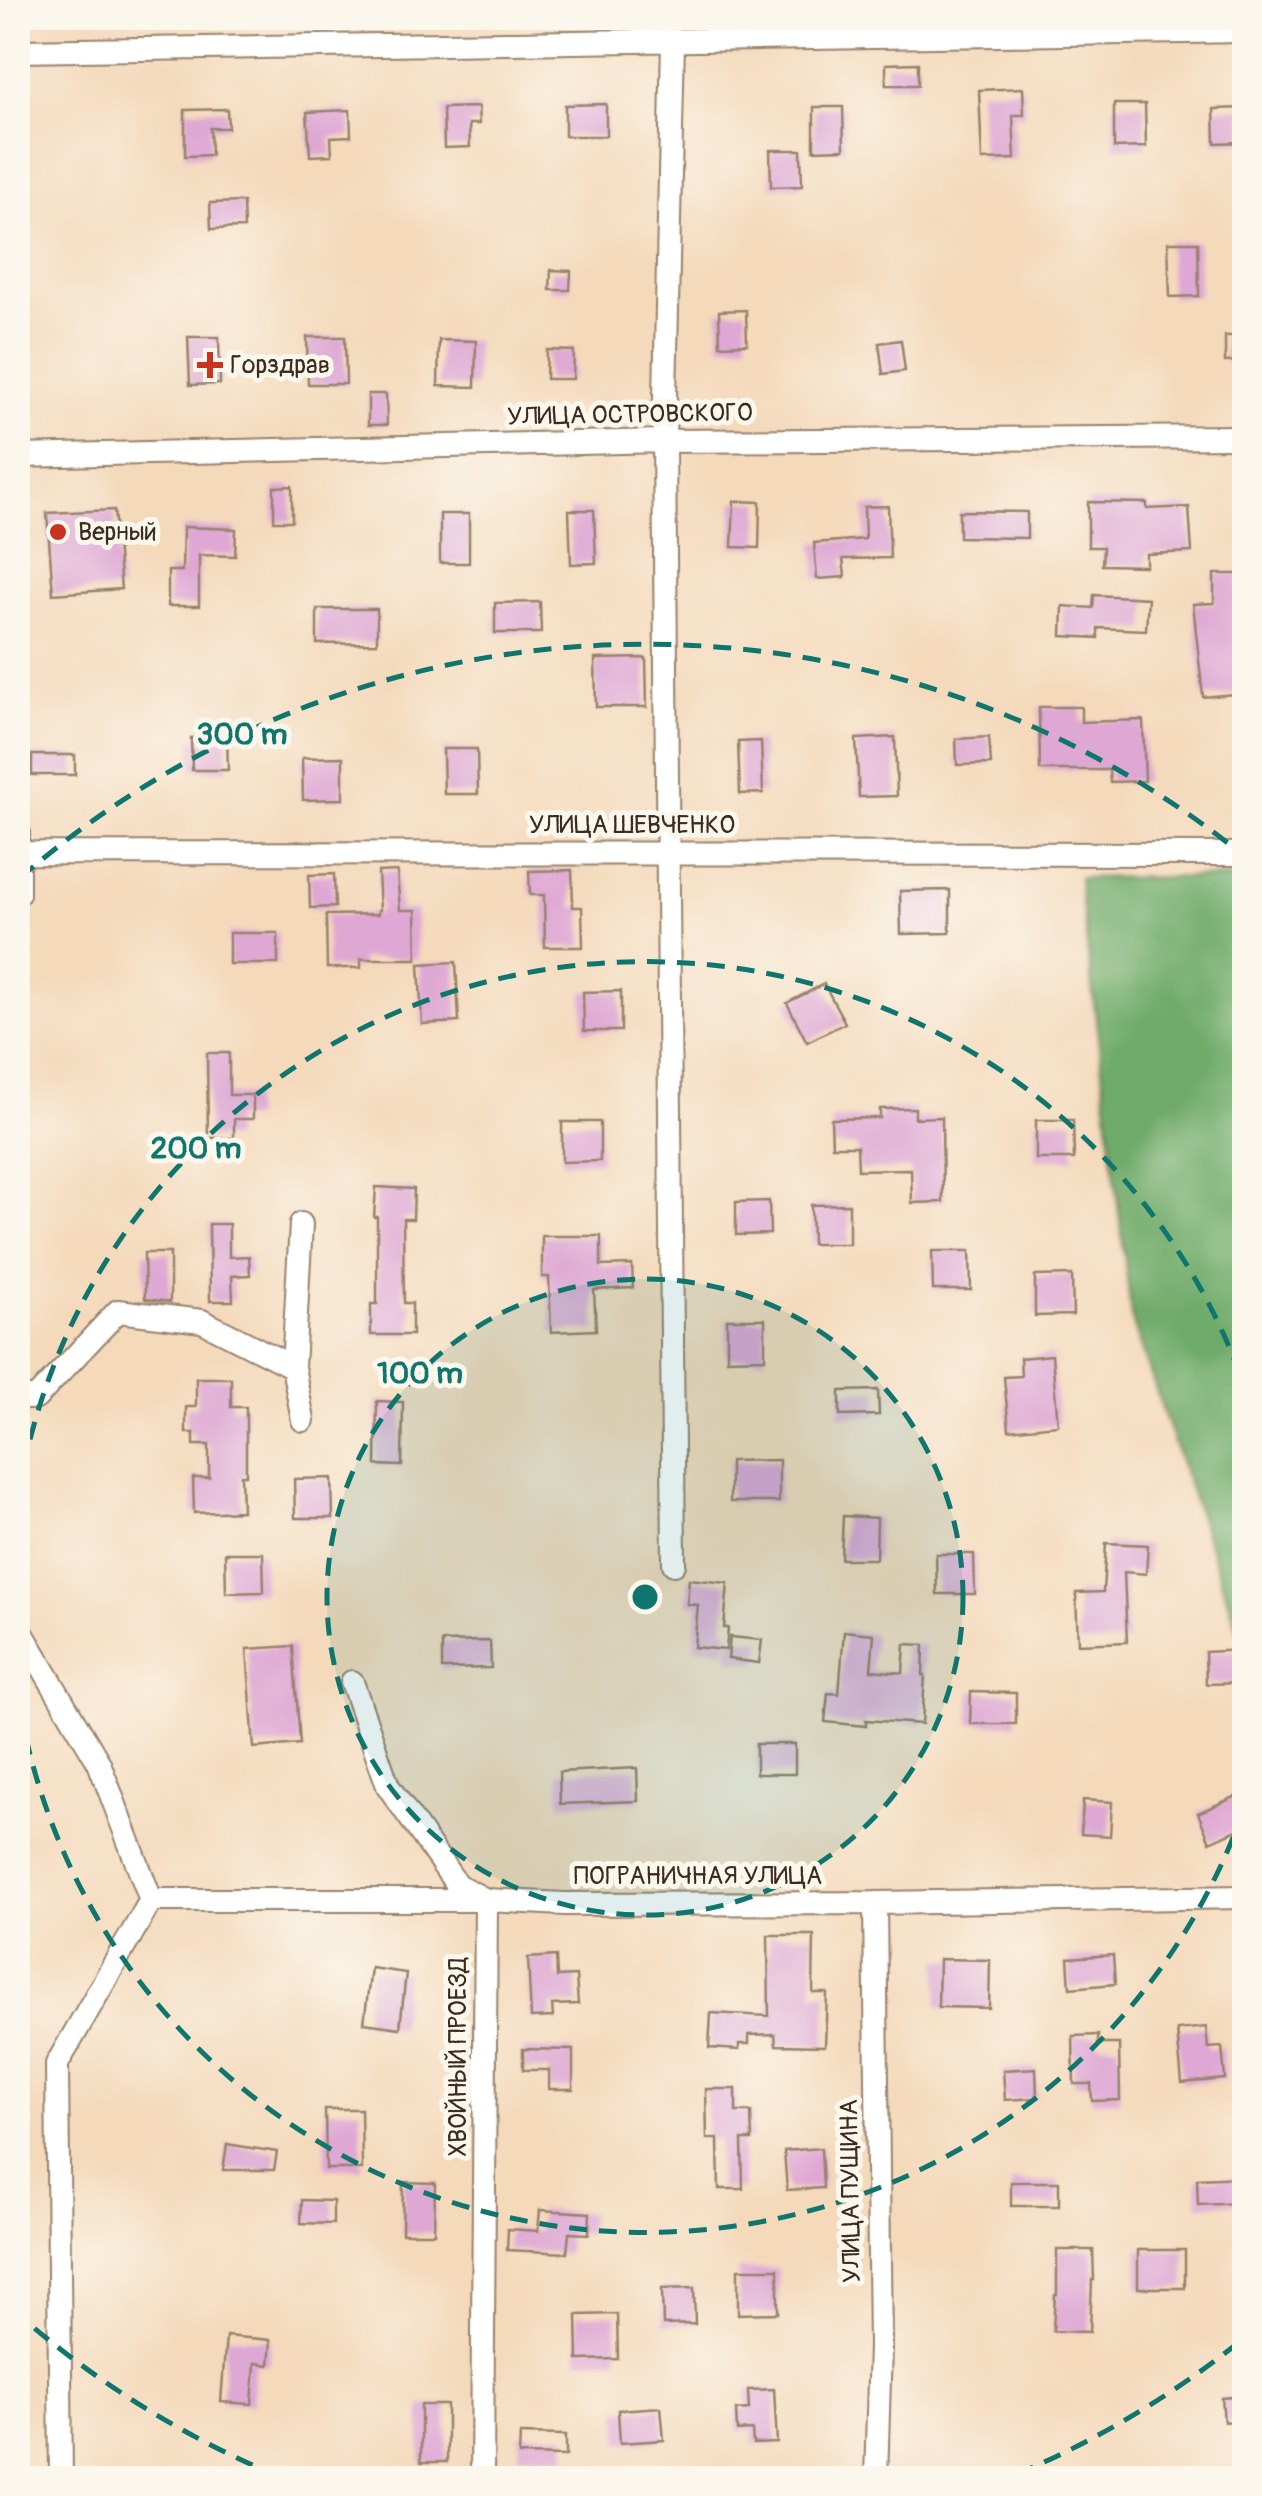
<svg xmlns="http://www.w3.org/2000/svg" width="1262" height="2496" viewBox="0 0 1262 2496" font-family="Pangolin,sans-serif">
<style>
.forest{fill:#6eaa69;stroke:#546a44;stroke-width:2.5}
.building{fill:#dea7d4}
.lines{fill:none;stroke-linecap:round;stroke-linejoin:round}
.minor-casing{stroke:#98826c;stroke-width:26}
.minor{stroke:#fff;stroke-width:22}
.ring{fill:none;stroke:#0f766e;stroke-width:5;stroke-dasharray:18 12}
.poi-dot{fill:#c8321e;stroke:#fbf7ec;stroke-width:4}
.labels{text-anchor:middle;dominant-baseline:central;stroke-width:10;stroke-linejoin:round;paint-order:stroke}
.poi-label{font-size:25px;fill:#3b2a1e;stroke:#fbf7ec;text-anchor:start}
.street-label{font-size:25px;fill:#3b2a1e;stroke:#fbf7ec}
.centre{fill:#0f766e;stroke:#fbf7ec;stroke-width:5}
.ring-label{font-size:30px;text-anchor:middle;font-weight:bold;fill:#0f766e;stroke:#fbf7ec;stroke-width:10;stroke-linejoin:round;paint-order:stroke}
</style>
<rect width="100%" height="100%" fill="#fbf7ec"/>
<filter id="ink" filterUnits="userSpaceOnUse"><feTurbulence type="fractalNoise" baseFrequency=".01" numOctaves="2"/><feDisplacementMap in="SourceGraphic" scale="20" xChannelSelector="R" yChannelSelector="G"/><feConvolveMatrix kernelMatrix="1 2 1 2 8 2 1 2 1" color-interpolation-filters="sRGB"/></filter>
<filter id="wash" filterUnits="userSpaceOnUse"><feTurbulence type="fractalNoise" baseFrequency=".0048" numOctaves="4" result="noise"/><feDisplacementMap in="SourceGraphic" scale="40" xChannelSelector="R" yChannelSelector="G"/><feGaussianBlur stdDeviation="2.25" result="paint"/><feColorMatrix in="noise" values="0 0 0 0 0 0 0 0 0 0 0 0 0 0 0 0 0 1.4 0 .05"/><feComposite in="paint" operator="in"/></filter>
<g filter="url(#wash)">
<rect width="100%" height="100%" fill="#f4d9bb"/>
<path class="forest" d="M 1244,877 L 1244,1647 L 1132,1320 L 1079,878 Z"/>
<g id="blocks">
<path class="building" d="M 918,63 L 918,85 L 886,85 L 886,64 Z
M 1023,88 L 1024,115 L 1013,115 L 1015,159 L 982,160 L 979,90 Z
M 606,104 L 606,136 L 565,136 L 565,105 Z
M 1114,104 L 1145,104 L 1146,147 L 1114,148 Z
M 478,107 L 479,124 L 469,124 L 470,147 L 444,148 L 443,108 Z
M 814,107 L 843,107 L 844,149 L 814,150 Z
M 1244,108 L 1244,142 L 1215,143 L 1214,109 Z
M 227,109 L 228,128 L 210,128 L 211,155 L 185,156 L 185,110 Z
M 350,110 L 351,136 L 331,137 L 332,155 L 310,156 L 307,112 Z
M 770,150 L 801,150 L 802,186 L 771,187 Z
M 243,202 L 244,228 L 211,229 L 210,203 Z
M 1168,242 L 1198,242 L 1199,296 L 1170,297 Z
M 551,270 L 571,271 L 570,290 L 550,290 Z
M 746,310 L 747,344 L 720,345 L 719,311 Z
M 1225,336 L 1244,336 L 1244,361 L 1225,362 Z
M 188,337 L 219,337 L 220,384 L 190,385 Z
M 307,337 L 345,337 L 346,384 L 308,384 Z
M 439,340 L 476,341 L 475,387 L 438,386 Z
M 901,340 L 905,371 L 883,374 L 879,343 Z
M 547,350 L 574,351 L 573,379 L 546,379 Z
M 368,394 L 386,394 L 387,425 L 368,425 Z
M 292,486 L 292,521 L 274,521 L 274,487 Z
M 734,501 L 760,502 L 759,548 L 732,547 Z
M 1088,502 L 1147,503 L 1147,509 L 1189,507 L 1192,552 L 1146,554 L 1146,566 L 1102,565 L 1103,547 L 1088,547 Z
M 888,506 L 890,558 L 843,559 L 845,577 L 817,579 L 814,543 L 865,539 L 864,507 Z
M 114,510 L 121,589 L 53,594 L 47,513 Z
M 569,510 L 594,510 L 596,563 L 571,564 Z
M 959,511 L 1027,512 L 1027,538 L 959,537 Z
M 440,514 L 469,514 L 469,563 L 440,563 Z
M 183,527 L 236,529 L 235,556 L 199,555 L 199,606 L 168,606 L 168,571 L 182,571 Z
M 1214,574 L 1239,574 L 1238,621 L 1244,621 L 1244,693 L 1203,697 L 1193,604 L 1214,603 Z
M 1094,595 L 1148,598 L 1146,630 L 1098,628 L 1098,638 L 1062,636 L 1063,606 L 1093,608 Z
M 540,602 L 541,633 L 495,633 L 495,603 Z
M 317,609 L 377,609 L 377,643 L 317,644 Z
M 646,658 L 647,707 L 596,707 L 595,659 Z
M 1039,707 L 1081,707 L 1081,722 L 1143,720 L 1145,781 L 1110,782 L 1109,770 L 1040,770 Z
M 227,737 L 228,770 L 192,770 L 191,738 Z
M 895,737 L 897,796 L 859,797 L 856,739 Z
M 989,737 L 991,764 L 957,765 L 956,739 Z
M 761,741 L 763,793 L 740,794 L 738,742 Z
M 443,749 L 477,749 L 478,794 L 444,794 Z
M 32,755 L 75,755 L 75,775 L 32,775 Z
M 343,757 L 343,799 L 303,800 L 302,758 Z
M 572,870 L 573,907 L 582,907 L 583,947 L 545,947 L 544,895 L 530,895 L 529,871 Z
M 397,871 L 400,910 L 416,910 L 417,959 L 361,959 L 361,968 L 327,968 L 326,915 L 378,914 L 378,910 L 380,910 L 378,872 Z
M 334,874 L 335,907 L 310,908 L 309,875 Z
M 950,890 L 950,933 L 901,934 L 900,891 Z
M 229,933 L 278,933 L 278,964 L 229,964 Z
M 456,962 L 459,1022 L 422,1024 L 419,964 Z
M 824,984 L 845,1023 L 807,1042 L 787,1003 Z
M 621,991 L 621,1031 L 584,1031 L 583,992 Z
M 207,1053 L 229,1053 L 229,1095 L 253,1095 L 253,1119 L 234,1119 L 234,1138 L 208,1138 Z
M 915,1108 L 915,1118 L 942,1117 L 943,1202 L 912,1203 L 911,1169 L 858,1170 L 857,1146 L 832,1146 L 831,1119 L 880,1118 L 880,1109 Z
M 1036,1120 L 1073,1120 L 1074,1159 L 1036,1159 Z
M 562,1122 L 600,1122 L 600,1161 L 562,1162 Z
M 376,1187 L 414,1189 L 413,1219 L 403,1219 L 404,1303 L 412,1303 L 412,1335 L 371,1335 L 371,1304 L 377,1304 L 377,1217 L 374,1217 Z
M 769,1201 L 770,1234 L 736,1235 L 736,1202 Z
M 849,1204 L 849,1244 L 812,1244 L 811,1205 Z
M 209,1224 L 229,1224 L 229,1257 L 249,1256 L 250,1275 L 232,1276 L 233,1301 L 210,1301 Z
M 542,1236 L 601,1236 L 601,1266 L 632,1265 L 633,1288 L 594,1290 L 596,1330 L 551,1332 L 549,1277 L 542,1277 Z
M 932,1251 L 970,1251 L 971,1290 L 933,1290 Z
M 144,1253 L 170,1253 L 170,1302 L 145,1299 Z
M 1072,1275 L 1073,1315 L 1035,1316 L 1035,1276 Z
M 727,1319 L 765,1319 L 765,1358 L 727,1359 Z
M 1052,1355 L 1058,1425 L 1009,1430 L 1004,1377 L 1021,1376 L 1020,1358 Z
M 196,1378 L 231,1378 L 231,1407 L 246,1407 L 246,1475 L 241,1475 L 242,1511 L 194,1513 L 193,1478 L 209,1478 L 209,1445 L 194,1445 L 194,1433 L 186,1433 L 186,1407 L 196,1407 Z
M 878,1390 L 879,1415 L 840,1416 L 840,1391 Z
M 377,1401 L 403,1402 L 402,1466 L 376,1465 Z
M 779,1460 L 779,1502 L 730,1502 L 730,1461 Z
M 332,1478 L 333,1518 L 295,1518 L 294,1479 Z
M 843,1516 L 877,1518 L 876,1559 L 841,1559 Z
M 1106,1543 L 1148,1545 L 1146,1574 L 1124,1572 L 1127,1642 L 1078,1644 L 1076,1593 L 1103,1592 Z
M 225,1553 L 263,1553 L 264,1592 L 226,1593 Z
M 936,1554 L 974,1554 L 975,1594 L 937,1594 Z
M 689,1579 L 728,1583 L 724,1628 L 728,1628 L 726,1650 L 694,1647 L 698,1605 L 687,1604 Z
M 844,1631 L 874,1634 L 871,1670 L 903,1673 L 905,1644 L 924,1645 L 923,1675 L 925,1675 L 922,1724 L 866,1720 L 866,1726 L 825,1722 L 828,1693 L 839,1694 Z
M 730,1637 L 762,1640 L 759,1663 L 728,1659 Z
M 490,1641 L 491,1668 L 442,1669 L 442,1642 Z
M 293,1646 L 300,1744 L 254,1748 L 247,1649 Z
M 1244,1650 L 1244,1683 L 1206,1684 L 1205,1652 Z
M 971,1692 L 1016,1693 L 1016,1724 L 970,1724 Z
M 756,1744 L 795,1744 L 795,1774 L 756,1774 Z
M 637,1768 L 638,1801 L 560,1804 L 559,1772 Z
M 1237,1796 L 1244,1813 L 1244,1827 L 1210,1842 L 1198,1813 Z
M 1083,1800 L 1112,1802 L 1110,1836 L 1081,1834 Z
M 768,1935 L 814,1935 L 813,1993 L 827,1993 L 825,2046 L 776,2045 L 775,2034 L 749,2035 L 749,2044 L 739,2044 L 739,2050 L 709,2048 L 711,2013 L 769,2016 Z
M 1113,1955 L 1115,1984 L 1070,1988 L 1068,1958 Z
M 556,1956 L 557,1977 L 576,1976 L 578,2004 L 552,2005 L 553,2017 L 531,2018 L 528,1958 Z
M 939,1959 L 990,1960 L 989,2008 L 938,2007 Z
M 371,1968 L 406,1973 L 400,2028 L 364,2023 Z
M 1206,2027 L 1208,2048 L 1222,2047 L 1225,2079 L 1182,2083 L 1177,2030 Z
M 1098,2035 L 1098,2044 L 1119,2044 L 1120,2100 L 1092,2101 L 1091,2084 L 1074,2084 L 1073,2036 Z
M 523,2049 L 573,2050 L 573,2089 L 549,2089 L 549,2070 L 523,2070 Z
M 1036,2068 L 1037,2098 L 1005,2100 L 1003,2070 Z
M 706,2089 L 736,2089 L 736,2112 L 751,2112 L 752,2140 L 742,2140 L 743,2189 L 719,2189 L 718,2139 L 707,2139 Z
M 325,2109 L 361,2109 L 362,2169 L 326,2169 Z
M 227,2144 L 277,2152 L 274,2170 L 223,2170 Z
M 821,2148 L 823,2188 L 787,2190 L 784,2151 Z
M 1244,2177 L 1244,2203 L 1198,2205 L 1197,2179 Z
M 403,2182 L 435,2183 L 434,2233 L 402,2233 Z
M 1011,2182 L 1059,2182 L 1059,2206 L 1011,2206 Z
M 302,2200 L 333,2201 L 333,2224 L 301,2223 Z
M 540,2210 L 590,2213 L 589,2234 L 569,2233 L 567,2253 L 507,2250 L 508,2229 L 538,2231 Z
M 1057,2250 L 1093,2250 L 1094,2280 L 1092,2280 L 1090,2332 L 1053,2331 L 1055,2295 L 1057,2295 Z
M 1138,2250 L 1185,2250 L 1185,2288 L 1138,2288 Z
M 738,2269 L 778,2269 L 778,2313 L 738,2314 Z
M 694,2288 L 695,2324 L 663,2325 L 662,2289 Z
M 617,2314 L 618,2359 L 578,2360 L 577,2315 Z
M 226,2336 L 271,2340 L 269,2365 L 255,2363 L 252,2404 L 221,2402 Z
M 774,2389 L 777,2443 L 753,2444 L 752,2430 L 737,2431 L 736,2410 L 749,2409 L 748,2390 Z
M 1244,2396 L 1244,2420 L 1224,2422 L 1222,2398 Z
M 421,2405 L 447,2405 L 447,2462 L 421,2462 Z
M 661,2407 L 664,2440 L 620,2443 L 618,2410 Z
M 520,2434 L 566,2435 L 566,2456 L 519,2455 Z"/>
</g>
</g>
<g filter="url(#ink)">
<use href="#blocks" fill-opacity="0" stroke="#98826c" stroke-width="2.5"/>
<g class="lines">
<g class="minor-casing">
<path id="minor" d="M 673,41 L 664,441 L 674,1564
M 18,51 L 1244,31
M 18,456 L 664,441 L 1244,437
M 18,831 L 18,894
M 19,853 L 1244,854
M 301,1224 L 293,1367 L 303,1420
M 18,1398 L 36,1398 L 118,1311 L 202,1321 L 293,1367
M 18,1626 L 99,1763 L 151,1900
M 352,1682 L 388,1786 L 457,1885 L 486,1900 L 482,2478
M 151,1900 L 486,1900 L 564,1904 L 875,1903 L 1244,1897
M 875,1903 L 880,2347 L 876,2478
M 61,2478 L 57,2064 L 151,1900"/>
</g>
<use href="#minor" class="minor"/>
</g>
</g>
<circle cx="645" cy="1597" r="318" fill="#0f766e" fill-opacity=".12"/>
<g class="ring">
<circle cx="645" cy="1597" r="318"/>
<path d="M1244 1809A635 635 0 0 1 18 1696M18 1498A635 635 0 0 1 1244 1385"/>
<path d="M1238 2343A953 953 0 0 1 1010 2477M280 2477A953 953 0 0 1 20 2316M20 878A953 953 0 0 1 1238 851"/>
</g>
<g class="poi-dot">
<path d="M205 350h10v10h10v10h-10v10h-10v-10h-10v-10h10z"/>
<circle cx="58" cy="532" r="10"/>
</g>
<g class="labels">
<g class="poi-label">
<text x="230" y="365">Горздрав</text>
<text x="78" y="532">Верный</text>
</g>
<g class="street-label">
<text transform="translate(630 415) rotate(-1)">УЛИЦА ОСТРОВСКОГО</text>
<text x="632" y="825">УЛИЦА ШЕВЧЕНКО</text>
<text x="698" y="1876">ПОГРАНИЧНАЯ УЛИЦА</text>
<text transform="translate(458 2057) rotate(-90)">ХВОЙНЫЙ ПРОЕЗД</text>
<text transform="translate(851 2191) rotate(-91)">УЛИЦА ПУЩИНА</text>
</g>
</g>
<circle cx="645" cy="1597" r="15" class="centre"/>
<g class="ring-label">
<text x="242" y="744">300 m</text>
<text x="196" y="1158">200 m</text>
<text x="420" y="1383">100 m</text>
</g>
<rect width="1262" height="2496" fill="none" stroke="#fbf7ec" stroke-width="60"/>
</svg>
